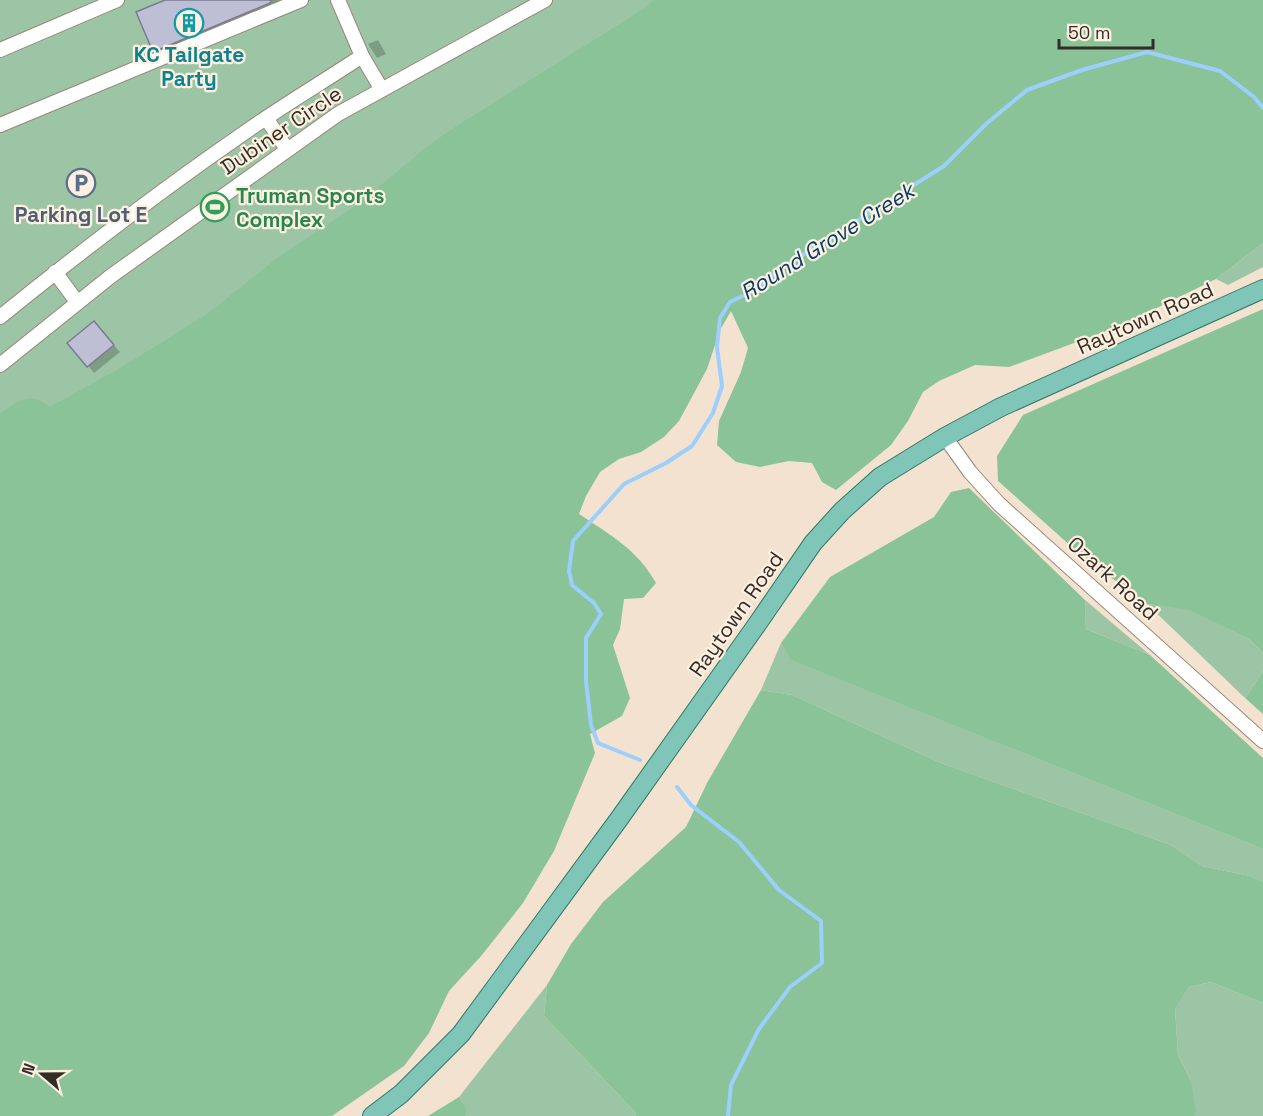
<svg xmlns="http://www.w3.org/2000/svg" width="1263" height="1116" viewBox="0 0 1263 1116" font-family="'Space Grotesk',sans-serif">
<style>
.green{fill:#9cc5a5}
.forest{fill:#8ac398}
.shadow{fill:#0003}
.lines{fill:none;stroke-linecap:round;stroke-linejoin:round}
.stream{stroke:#9ccefe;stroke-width:4}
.building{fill:#bebed5;stroke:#7b7b90;stroke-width:1.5}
.minor-casing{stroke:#968775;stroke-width:16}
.major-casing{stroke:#2f7866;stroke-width:20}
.minor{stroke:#fff;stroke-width:14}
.major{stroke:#80c6b8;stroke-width:18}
.labels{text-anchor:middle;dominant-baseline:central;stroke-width:4.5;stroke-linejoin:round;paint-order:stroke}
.culture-label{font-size:21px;font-weight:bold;fill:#0d838f;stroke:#fef0e0}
.street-label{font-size:21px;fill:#342d26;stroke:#fef0e0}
.leisure-label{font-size:21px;font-weight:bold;fill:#27864d;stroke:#fef0e0;text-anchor:start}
.service-label{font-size:21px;font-weight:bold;fill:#4e5e75;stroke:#fef0e0}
.water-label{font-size:22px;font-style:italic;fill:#033c68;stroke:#fef0e0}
</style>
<rect width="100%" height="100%" fill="#f3e2cf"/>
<path class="green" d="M 0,0 L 771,0 L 0,492 Z
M 1263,243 L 1263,267 L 1228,285 L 1216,279 Z
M 1085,600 L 1150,655 L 1086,629 Z
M 1147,604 L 1190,609 L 1249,639 L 1263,653 L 1263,671 L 1245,698 Z
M 781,643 L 792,660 L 1263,849 L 1263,882 L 1250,876 L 1202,866 L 1171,845 L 941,763 L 792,695 L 761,690 Z
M 1211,982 L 1263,1003 L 1263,1116 L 1192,1116 L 1191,1081 L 1178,1055 L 1175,1007 L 1189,987 Z
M 547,985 L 544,1016 L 635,1112 L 636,1116 L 465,1116 L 466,1111 L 459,1097 Z"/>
<path class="forest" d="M 653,0 L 1263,0 L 1263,243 L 1216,279 L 1120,326 L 1009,367 L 975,365 L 939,381 L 923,392 L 908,421 L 891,445 L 836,490 L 822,482 L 812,463 L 789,461 L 760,467 L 736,462 L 717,445 L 719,421 L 741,372 L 748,348 L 731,311 L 720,330 L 707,369 L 679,421 L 664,437 L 641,452 L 619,459 L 600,472 L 586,496 L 579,514 C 610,535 637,549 656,583 L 643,598 L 624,599 L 620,629 L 613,645 L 630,698 L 622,716 L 590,734 L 595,753 L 554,851 L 523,903 L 482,955 L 449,991 L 429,1033 L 404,1066 L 332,1116 L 0,1116 L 0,414 C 20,400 29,391 50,407 L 122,367 L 207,314 L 276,259 L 357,205 L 429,145 L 458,125 L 645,8 Z
M 1263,309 L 1263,653 L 1249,639 L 1190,610 L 1147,604 L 1082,556 L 998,481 L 997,456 L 1023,415 Z
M 969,488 L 1085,600 L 1086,629 L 1150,655 L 1263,758 L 1263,849 L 791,660 L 781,643 L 830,577 L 934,517 L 951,492 Z
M 1263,671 L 1263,714 L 1245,698 Z
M 761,690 L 792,695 L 941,763 L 1171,845 L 1202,866 L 1250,876 L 1263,882 L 1263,1003 L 1211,982 L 1189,987 L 1175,1008 L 1178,1055 L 1191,1081 L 1196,1111 L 1194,1116 L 636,1116 L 635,1112 L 544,1016 L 547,985 L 571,944 L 603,902 L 686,827 L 707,783 Z
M 459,1097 L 467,1111 L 465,1116 L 428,1116 Z"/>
<path class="shadow" d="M 169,0 L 311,0 L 163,60 L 154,51 Z
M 378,40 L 386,54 L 377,58 L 368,44 Z
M 94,323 L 120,352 L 94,373 L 69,343 Z"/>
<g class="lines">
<path class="stream" d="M 640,760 L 598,743 L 591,725 L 586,681 L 586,638 L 601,614 L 594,603 L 572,585 L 569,571 L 573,541 L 624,484 L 666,463 L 692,446 L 713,413 L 722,386 L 717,347 L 720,318 L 730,302 L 751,292 L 782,268 L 944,166 L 986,124 L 1027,90 L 1082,70 L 1147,52 L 1220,71 L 1254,97 L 1263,108
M 677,787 L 691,805 L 739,842 L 779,890 L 821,921 L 822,963 L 790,987 L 759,1029 L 731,1085 L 728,1116"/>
</g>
<path class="building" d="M 165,0 L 272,0 L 270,3 L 153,52 L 136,12 Z
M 94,321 L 114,345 L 87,367 L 67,343 Z"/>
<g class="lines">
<g class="minor-casing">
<path id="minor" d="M 0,50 L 117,0
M 362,56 L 382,90
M 266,118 L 287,149
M 0,125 L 301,0
M 55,272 L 77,302
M 0,317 C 79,253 160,191 244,133 C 282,106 323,82 362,56 L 338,0
M 0,365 L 111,276 L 338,114 L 545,0
M 945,437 L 970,472 L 999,504 L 1263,741"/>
</g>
<g class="major-casing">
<path id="major" d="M 372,1116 L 401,1094 L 461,1034 L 619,819 L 758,623 L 813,543 L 842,511 L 880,477 L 945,437 L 1001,407 L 1263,289"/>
</g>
<use href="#minor" class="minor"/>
<use href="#major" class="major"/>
</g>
<defs>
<g id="building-ring" transform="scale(1.5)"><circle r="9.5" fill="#fef0e0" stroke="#0f9aa8" stroke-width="1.5"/><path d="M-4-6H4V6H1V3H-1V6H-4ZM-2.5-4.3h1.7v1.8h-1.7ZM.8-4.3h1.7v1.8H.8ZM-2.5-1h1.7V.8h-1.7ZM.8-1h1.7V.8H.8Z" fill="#0f9aa8"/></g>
<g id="parking-ring" transform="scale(1.5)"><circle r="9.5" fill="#fef0e0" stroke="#5c6f8a" stroke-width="1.5"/><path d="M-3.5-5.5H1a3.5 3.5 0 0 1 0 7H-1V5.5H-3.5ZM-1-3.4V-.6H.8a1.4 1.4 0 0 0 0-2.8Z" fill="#5c6f8a"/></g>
<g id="stadium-ring" transform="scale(1.5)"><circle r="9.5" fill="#fef0e0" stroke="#2e9e5b" stroke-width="1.5"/><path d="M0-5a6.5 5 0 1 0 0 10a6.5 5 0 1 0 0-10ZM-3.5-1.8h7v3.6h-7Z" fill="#2e9e5b"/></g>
</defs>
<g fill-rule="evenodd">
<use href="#building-ring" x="189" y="23"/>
<use href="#parking-ring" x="81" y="183"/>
<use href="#stadium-ring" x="215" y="207"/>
</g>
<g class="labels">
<g class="culture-label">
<text x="189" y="54">KC Tailgate<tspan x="189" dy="24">Party</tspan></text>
</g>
<g class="street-label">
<text transform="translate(281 130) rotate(-34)">Dubiner Circle</text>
<text transform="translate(1145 318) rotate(-24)">Raytown Road</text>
<text transform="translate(1113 578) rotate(42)">Ozark Road</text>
<text transform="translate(736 614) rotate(-55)">Raytown Road</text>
</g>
<g class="leisure-label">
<text x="236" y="195">Truman Sports<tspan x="236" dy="24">Complex</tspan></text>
</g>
<g class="service-label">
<text x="81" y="214">Parking Lot E</text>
</g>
<g class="water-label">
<text transform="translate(827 241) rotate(-32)">Round Grove Creek</text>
</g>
</g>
<g transform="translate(42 1074) rotate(290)" stroke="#fef0e0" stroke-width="4.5" paint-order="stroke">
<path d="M0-4.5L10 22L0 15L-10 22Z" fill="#342d26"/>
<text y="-9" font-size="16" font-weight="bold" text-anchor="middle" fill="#342d26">N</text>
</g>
<path d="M1059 39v9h94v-9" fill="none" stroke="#342d26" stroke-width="3"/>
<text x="1068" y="39" font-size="18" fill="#342d26" stroke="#fef0e0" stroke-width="4.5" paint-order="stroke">50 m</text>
</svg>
